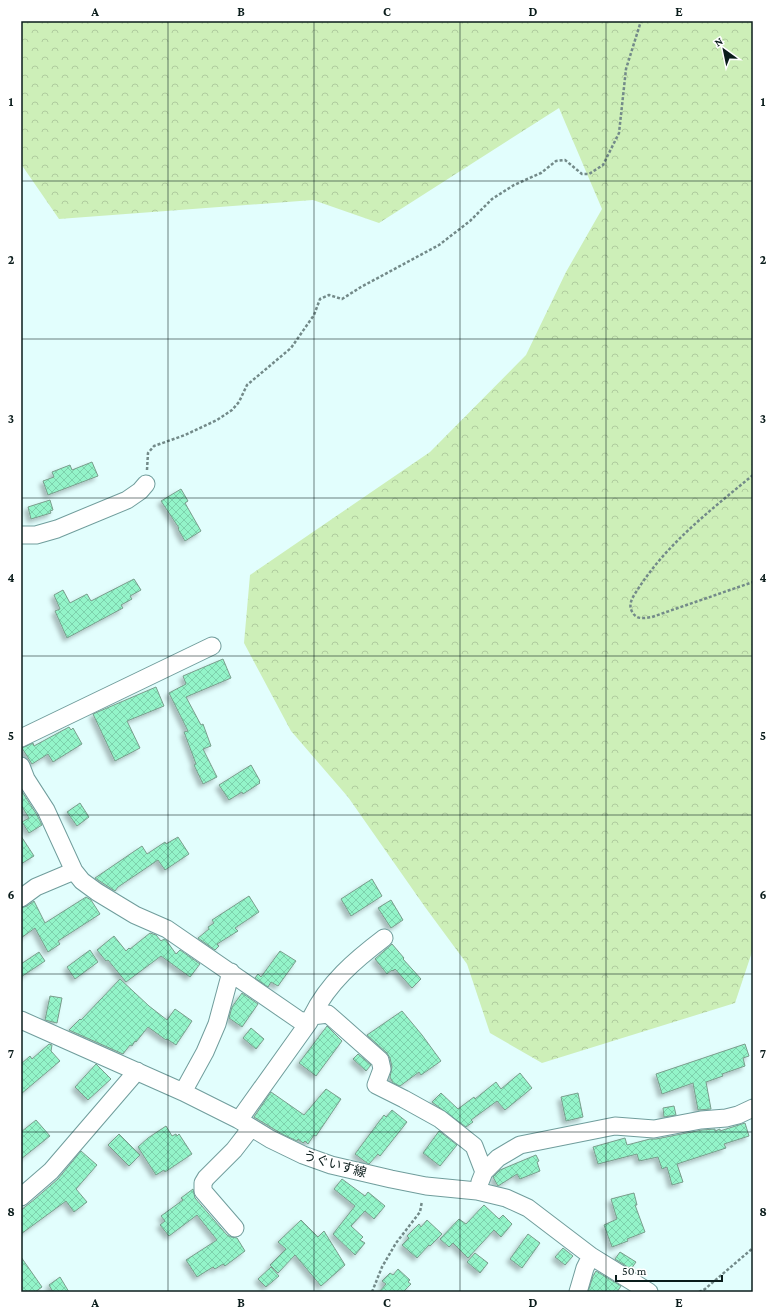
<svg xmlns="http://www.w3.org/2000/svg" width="774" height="1313" viewBox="0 0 774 1313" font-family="'Crimson Pro','Noto Sans JP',serif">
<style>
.forest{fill:url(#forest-crowns)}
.building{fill:url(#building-cross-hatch);stroke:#799d8c;filter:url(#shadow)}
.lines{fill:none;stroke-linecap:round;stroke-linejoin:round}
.minor-casing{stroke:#709d9c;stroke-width:19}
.path{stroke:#738a89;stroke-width:2.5;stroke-dasharray:3 2;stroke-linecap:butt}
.minor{stroke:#fff;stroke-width:17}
.grid{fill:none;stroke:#0a1c1b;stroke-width:1;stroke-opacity:0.55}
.labels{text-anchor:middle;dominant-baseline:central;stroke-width:3;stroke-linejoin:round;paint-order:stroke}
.street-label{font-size:13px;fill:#0a1c1b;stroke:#fff}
.neatline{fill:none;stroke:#0a1c1b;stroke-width:1.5}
.grid-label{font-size:13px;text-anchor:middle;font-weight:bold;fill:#0a1c1b}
</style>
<defs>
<pattern id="forest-crowns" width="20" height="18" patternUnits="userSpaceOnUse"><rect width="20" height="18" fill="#cdefb8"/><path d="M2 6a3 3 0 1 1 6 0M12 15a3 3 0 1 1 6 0" fill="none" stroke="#afcc9e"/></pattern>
<pattern id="building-cross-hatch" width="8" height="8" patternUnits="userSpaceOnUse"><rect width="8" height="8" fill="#93f4c9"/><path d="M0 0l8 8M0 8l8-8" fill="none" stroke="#7dd1ac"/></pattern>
<filter id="shadow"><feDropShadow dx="-3.5" dy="3.5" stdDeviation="2" flood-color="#0004"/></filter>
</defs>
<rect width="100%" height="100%" fill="#e2fefd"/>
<path class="forest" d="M 21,21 L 753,21 L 753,949 L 735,1003 L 542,1063 L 490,1033 L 467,964 L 425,907 L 348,797 L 291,731 L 244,643 L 250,575 L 430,452 L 526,355 L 566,272 L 602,209 L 559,108 L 379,223 L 313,200 L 59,219 L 21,164 Z"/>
<path class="building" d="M 92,462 L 98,476 L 48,495 L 43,481 L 54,477 L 52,472 L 70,465 L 72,470 Z
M 181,489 L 188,501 L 185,503 L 201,531 L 185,541 L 178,529 L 179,528 L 161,501 Z
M 50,500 L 53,510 L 50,511 L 51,513 L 31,519 L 28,507 Z
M 134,579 L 141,590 L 130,596 L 132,599 L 121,605 L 123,608 L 67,638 L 55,611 L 60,609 L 54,595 L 63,590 L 70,603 L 87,594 L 91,601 Z
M 223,659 L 231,678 L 186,697 L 201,725 L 203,724 L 211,746 L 203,749 L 217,777 L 203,784 L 194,765 L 196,764 L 184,732 L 188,731 L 169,693 L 186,684 L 183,676 Z
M 156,687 L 164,706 L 127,721 L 140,748 L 115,761 L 93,714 Z
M 69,727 L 71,730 L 73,728 L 82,744 L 53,762 L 48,754 L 32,764 L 22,748 L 33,743 L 34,746 Z
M 251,765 L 260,781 L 259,782 L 260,783 L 243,794 L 242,792 L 229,800 L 219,785 Z
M 21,790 L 37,815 L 42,825 L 29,833 L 22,822 L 29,818 L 21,805 Z
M 80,803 L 89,817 L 77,826 L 67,812 Z
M 21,836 L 34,856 L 21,864 Z
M 178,837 L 189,854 L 165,870 L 158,860 L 118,887 L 115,891 L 95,878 L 142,846 L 147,854 L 165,842 L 166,844 Z
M 372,879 L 382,896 L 351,916 L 341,899 Z
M 249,896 L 259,912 L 235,928 L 238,931 L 217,944 L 219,946 L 215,950 L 198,938 L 209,929 L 208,927 L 214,923 L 212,920 Z
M 86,897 L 91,900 L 100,914 L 58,941 L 60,944 L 48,952 L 35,928 L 21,938 L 21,908 L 27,906 L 34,901 L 45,923 Z
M 391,900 L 403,920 L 391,928 L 378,908 Z
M 150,933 L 156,935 L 161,941 L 164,939 L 166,940 L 176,954 L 180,950 L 200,964 L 190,977 L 161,956 L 126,982 L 108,960 L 106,961 L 97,950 L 114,936 L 126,951 L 129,948 L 130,949 Z
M 392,944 L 404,958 L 403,959 L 421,979 L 412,988 L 395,969 L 393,971 L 392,970 L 387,974 L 375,959 Z
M 90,950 L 98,962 L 75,979 L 67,967 Z
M 280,951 L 296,961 L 278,986 L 271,982 L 268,987 L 255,978 L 258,974 L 261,977 Z
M 39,952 L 45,961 L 21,977 L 21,964 Z
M 120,979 L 149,1006 L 167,1020 L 175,1009 L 192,1021 L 176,1045 L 167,1039 L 166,1040 L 148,1027 L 136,1042 L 135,1041 L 132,1046 L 130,1045 L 123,1054 L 69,1030 L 80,1019 L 81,1020 Z
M 242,993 L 258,1004 L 242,1027 L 229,1018 L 232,1007 Z
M 50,996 L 62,998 L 57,1023 L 45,1020 Z
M 402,1011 L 422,1035 L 441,1061 L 421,1075 L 419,1072 L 400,1086 L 393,1083 L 390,1077 L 392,1067 L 390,1058 L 387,1053 L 367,1035 Z
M 327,1026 L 342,1041 L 316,1076 L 299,1063 Z
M 251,1028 L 264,1039 L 256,1049 L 243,1038 Z
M 49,1044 L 52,1045 L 51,1051 L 60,1061 L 21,1094 L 21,1064 L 30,1056 L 32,1059 Z
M 745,1044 L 749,1056 L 743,1058 L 745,1066 L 722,1074 L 723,1076 L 706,1082 L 711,1109 L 698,1110 L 693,1083 L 662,1094 L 656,1074 Z
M 358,1054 L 371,1065 L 366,1071 L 353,1059 Z
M 96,1064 L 111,1079 L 88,1100 L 75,1087 Z
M 520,1073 L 532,1088 L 505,1110 L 497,1101 L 471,1120 L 473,1122 L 466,1127 L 432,1102 L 441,1093 L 458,1109 L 474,1097 L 475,1099 L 496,1082 L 501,1089 Z
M 326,1089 L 341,1099 L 316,1136 L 314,1135 L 308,1144 L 305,1141 L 303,1143 L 298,1139 L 297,1141 L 282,1134 L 254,1117 L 271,1092 L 304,1115 Z
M 578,1093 L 583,1117 L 566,1121 L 561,1097 Z
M 674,1106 L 676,1115 L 664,1117 L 663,1108 Z
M 392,1110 L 407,1122 L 380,1156 L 378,1154 L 369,1164 L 367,1163 L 355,1154 L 384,1115 L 386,1117 Z
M 36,1120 L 50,1136 L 21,1159 L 21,1132 Z
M 745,1123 L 749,1136 L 724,1144 L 726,1148 L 677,1164 L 683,1182 L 672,1185 L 667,1167 L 662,1169 L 658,1157 L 639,1161 L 637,1154 L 598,1164 L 593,1147 L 625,1138 L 627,1145 L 650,1139 L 656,1139 L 702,1130 L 715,1129 L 715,1131 L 720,1129 L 720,1131 Z
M 166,1126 L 172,1136 L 176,1134 L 177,1136 L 179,1134 L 192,1154 L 165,1172 L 164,1170 L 156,1175 L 138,1147 L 148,1138 Z
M 439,1131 L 457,1145 L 440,1166 L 423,1153 Z
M 119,1134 L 140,1155 L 129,1166 L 108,1145 Z
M 81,1151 L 97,1165 L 76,1189 L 87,1202 L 74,1212 L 66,1201 L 21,1234 L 21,1210 L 35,1199 L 58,1179 Z
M 536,1155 L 539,1161 L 537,1162 L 540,1171 L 520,1179 L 517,1174 L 498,1186 L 493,1177 L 500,1170 Z
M 342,1179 L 365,1196 L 368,1192 L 385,1206 L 374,1219 L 365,1211 L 351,1226 L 363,1237 L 360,1240 L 365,1243 L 355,1255 L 333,1234 L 355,1206 L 334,1189 Z
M 193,1189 L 195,1198 L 227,1235 L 231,1237 L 237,1238 L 245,1251 L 225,1266 L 223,1264 L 215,1269 L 213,1267 L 197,1277 L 186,1260 L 217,1240 L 197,1215 L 169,1236 L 160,1225 L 165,1221 L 161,1216 L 183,1200 L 181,1198 Z
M 634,1193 L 637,1205 L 635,1205 L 645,1232 L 627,1239 L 628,1241 L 612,1247 L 604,1225 L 617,1219 L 611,1199 Z
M 484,1205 L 499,1219 L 503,1215 L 512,1224 L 501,1237 L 494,1230 L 468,1258 L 453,1243 L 449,1247 L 440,1239 L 459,1219 L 466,1224 Z
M 301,1220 L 318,1237 L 324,1231 L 345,1265 L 321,1286 L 295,1255 L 278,1273 L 270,1265 L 286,1249 L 278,1242 Z
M 427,1220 L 442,1234 L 430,1246 L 429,1245 L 417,1258 L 402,1245 L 409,1238 L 407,1236 L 419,1224 L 421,1227 Z
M 528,1234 L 540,1243 L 522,1268 L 510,1259 Z
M 563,1248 L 573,1256 L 565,1265 L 555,1257 Z
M 620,1252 L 636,1262 L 631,1269 L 615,1259 Z
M 475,1253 L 488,1263 L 480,1273 L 467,1262 Z
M 21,1257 L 42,1287 L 35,1292 L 21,1292 Z
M 271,1267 L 279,1276 L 266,1287 L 258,1279 Z
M 398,1269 L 410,1280 L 408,1282 L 411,1284 L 403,1292 L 379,1292 L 386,1284 L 382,1281 L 390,1273 L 393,1275 Z
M 596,1271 L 621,1286 L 617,1292 L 588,1292 L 593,1276 Z
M 60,1277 L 69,1292 L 53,1292 L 49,1285 Z"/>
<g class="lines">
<g class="minor-casing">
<path id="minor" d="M 21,535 L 36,535 L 57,529 L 127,500 L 140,491 L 146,484
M 21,738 L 212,646
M 21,766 L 26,779 L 46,810 L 74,871 L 82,881 L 97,892 L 135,915 L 167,929 L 299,1020 L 309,1022 L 312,1016 L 328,1014 L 380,1060 L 382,1069 L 376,1085 L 404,1099 L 440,1119 L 474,1146 L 484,1172
M 21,898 L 36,887 L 74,871
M 312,1016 C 328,983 355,960 384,938
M 21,1020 L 183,1092 L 239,1120 L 270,1139 L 303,1155 L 331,1165 L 391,1179 L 426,1186 L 477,1191 L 506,1198 L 528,1208 L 591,1256 L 649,1292
M 183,1092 L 205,1052 L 217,1024 L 231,972
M 239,1120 L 309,1022
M 480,1182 L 484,1172 L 498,1158 L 520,1145 L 615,1126 L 654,1129 L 701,1120 L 726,1118 L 738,1115 L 753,1108
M 21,1197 L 51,1171 L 137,1071
M 235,1228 L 203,1191 L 203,1183 L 206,1178 L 234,1150 L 251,1128
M 578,1292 L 585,1268 L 591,1256"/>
</g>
<path class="path" d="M 147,470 L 148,453 L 154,446 L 185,435 L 217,420 L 232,410 L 239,402 L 247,385 L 291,348 L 314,315 L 320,299 L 329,295 L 342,299 L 361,287 L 439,245 L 470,221 L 492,199 L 514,185 L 541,173 L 556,161 L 565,160 L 582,174 L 589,174 L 603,165 L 619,133 L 626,69 L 641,21
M 753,475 C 712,509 669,542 640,586 C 635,594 626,604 633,613 C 637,620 645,618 652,617 L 753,582
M 372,1292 L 382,1267 L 396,1243 L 420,1212 L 422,1201
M 699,1292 L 705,1289 L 753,1248"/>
<use href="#minor" class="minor"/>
</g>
<path class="grid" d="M 168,21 L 168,1292M 314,21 L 314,1292M 460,21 L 460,1292M 606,21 L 606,1292M 21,181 L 753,181M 21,339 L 753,339M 21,498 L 753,498M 21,656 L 753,656M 21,815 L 753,815M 21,974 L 753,974M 21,1132 L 753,1132"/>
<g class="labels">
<g class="street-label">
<text transform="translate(335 1164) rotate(16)">うぐいす線</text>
</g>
</g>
<rect width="774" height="1313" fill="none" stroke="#ffffff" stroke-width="44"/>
<g transform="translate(724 50) rotate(327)" stroke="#ffffff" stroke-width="3" paint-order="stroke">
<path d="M0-3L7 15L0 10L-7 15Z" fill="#0a1c1b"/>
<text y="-6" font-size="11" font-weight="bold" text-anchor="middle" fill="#0a1c1b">N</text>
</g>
<path d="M616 1275v6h106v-6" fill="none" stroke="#0a1c1b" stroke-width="2"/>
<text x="622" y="1275" font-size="12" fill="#0a1c1b" stroke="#ffffff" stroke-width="3" paint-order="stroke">50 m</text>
<rect x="22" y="22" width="730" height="1269" class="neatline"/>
<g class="grid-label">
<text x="95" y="16">A</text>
<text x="241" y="16">B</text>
<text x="387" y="16">C</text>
<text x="533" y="16">D</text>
<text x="679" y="16">E</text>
<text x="11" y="106">1</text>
<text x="763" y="106">1</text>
<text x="11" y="264">2</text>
<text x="763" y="264">2</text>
<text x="11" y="423">3</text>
<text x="763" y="423">3</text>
<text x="11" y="582">4</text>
<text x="763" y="582">4</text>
<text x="11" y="740">5</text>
<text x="763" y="740">5</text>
<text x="11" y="899">6</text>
<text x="763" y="899">6</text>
<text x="11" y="1058">7</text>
<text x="763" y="1058">7</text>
<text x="11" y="1216">8</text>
<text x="763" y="1216">8</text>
<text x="95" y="1307">A</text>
<text x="241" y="1307">B</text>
<text x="387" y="1307">C</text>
<text x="533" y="1307">D</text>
<text x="679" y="1307">E</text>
</g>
</svg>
